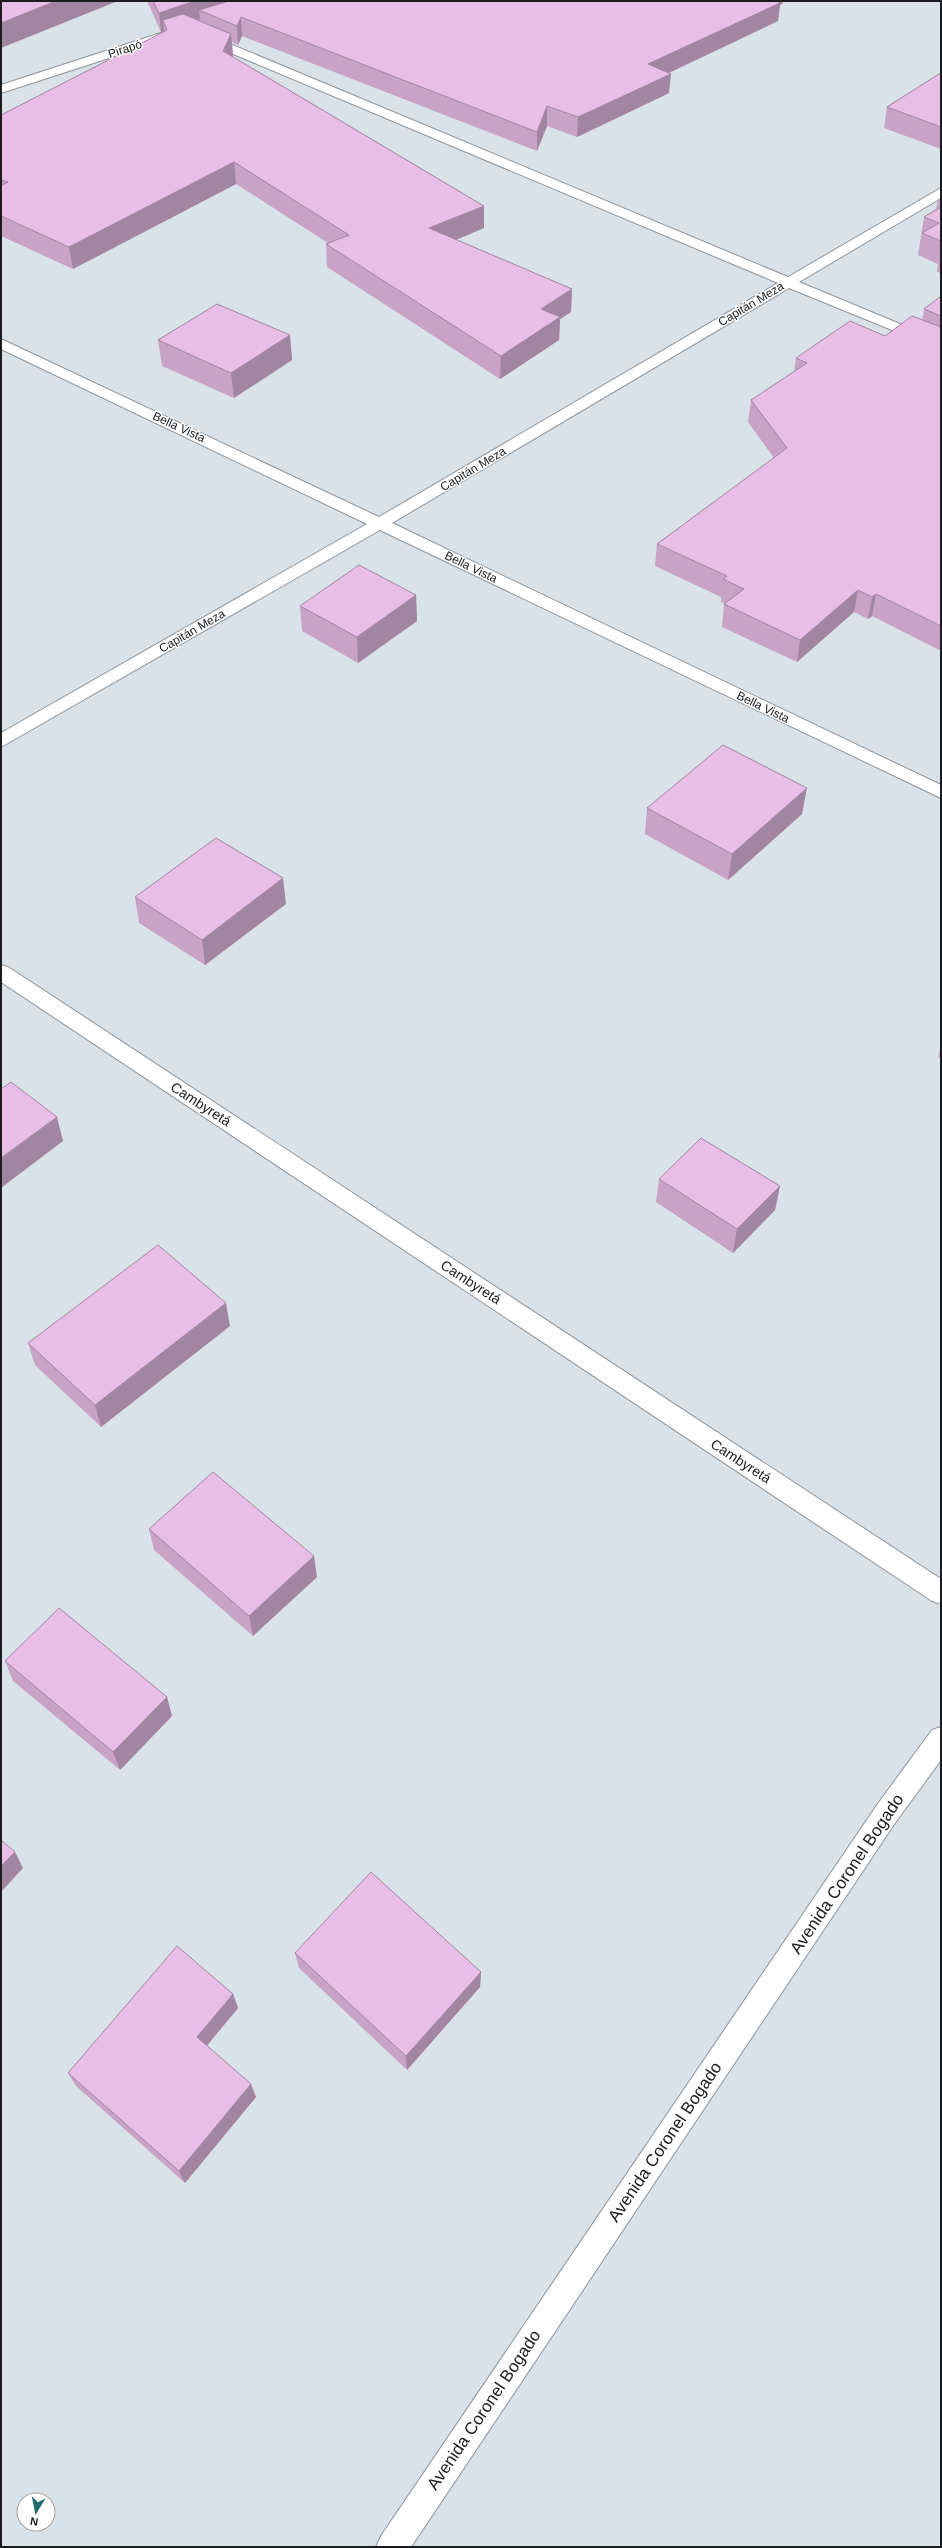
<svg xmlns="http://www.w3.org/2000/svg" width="942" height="2548" viewBox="0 0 942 2548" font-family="Arial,sans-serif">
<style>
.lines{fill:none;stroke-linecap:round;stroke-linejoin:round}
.minor-casing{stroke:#8c9399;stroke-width:2}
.minor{fill:#fff;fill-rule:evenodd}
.wall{fill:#c8a3c6}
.shaded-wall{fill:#a285a1}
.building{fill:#e8bee6;stroke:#a285a1}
.labels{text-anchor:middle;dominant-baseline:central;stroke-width:3;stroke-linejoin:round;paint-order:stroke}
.far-street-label{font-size:12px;fill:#1a1c1f;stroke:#fff}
.street-label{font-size:14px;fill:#1a1c1f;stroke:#fff}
.near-street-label{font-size:17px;fill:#1a1c1f;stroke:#fff}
</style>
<rect width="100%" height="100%" fill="#dae2e9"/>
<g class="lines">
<g class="minor-casing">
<path id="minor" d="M 170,30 L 174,31 L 174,37 L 1,93 L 1,85 Z
M 204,33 L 788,277 L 941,188 L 941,198 L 799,282 L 941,341 L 941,350 L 789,288 L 392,523 L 941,785 L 941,798 L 380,530 L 1,747 L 1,733 L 367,524 L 1,349 L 1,339 L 379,517 L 778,283 L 200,40 L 200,34 Z
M 1,965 L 8,967 L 941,1579 L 941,1604 L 932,1601 L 1,982 Z
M 941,1727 L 941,1760 L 895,1823 L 411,2547 L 376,2547 L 381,2536 L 877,1805 L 932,1730 Z"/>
</g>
<use href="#minor" class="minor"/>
</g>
<path class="wall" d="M 147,1 L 783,1 L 782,4 L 780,5 L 778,21 L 669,73 L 669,93 L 577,137 L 547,126 L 537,151 L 242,36 L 238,45 L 232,42 L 233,55 L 232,56 L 484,206 L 484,228 L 455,240 L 572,289 L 571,312 L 560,319 L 559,340 L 500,379 L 327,267 L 326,244 L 328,243 L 236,184 L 73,269 L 1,236 L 1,115 L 164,32 L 164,31 L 161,32 Z
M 941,74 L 941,149 L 884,128 L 887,107 Z
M 941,198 L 941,273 L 937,272 L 938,264 L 918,255 L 924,217 L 936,209 L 938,199 Z
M 941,296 L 941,651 L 872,616 L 868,619 L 854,612 L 797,662 L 722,627 L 724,604 L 725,604 L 721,602 L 721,597 L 655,566 L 657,544 L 774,458 L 748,422 L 751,400 L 794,372 L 796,358 L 885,336 L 922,320 L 924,309 Z
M 290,335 L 292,360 L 234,398 L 162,366 L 158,340 Z
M 416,595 L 417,621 L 358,663 L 302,631 L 300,606 Z
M 647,808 L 802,814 L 728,880 L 645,834 Z
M 135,897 L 286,904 L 205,965 L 139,923 Z
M 941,1046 L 941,1058 L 938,1057 Z
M 659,1179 L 780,1186 L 775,1210 L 733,1253 L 656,1202 Z
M 230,1326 L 101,1427 L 35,1365 L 28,1343 Z
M 149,1529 L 317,1577 L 253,1636 L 154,1550 Z
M 5,1661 L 167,1697 L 172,1716 L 120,1770 L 13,1681 Z
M 295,1953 L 481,1972 L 480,1987 L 407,2070 L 299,1968 Z
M 233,1994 L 238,2008 L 207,2046 L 256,2097 L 185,2183 L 76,2086 L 68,2073 Z"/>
<path class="shaded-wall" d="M 56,1 L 118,1 L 1,48 L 1,23 Z
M 195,1 L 255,1 L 199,10 L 200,19 L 167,30 L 163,20 L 164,31 L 161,32 L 159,13 Z
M 762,1 L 783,1 L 782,4 L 780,5 L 778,21 L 647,83 L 648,64 Z
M 241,17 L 242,36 L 238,45 L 237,26 Z
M 231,34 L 233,55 L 225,72 L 223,51 Z
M 671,74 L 669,93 L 577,137 L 578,117 Z
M 547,106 L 547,126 L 537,151 L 537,132 Z
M 234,162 L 236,184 L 73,269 L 69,247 Z
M 484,206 L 484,228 L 430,251 L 429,228 Z
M 572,289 L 571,312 L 560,319 L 559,340 L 500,379 L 501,356 L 541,309 Z
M 290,335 L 292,360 L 234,398 L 231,373 Z
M 858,590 L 854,612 L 797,662 L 800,640 Z
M 876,594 L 872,616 L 868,619 L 872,597 Z
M 416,595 L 417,621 L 358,663 L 357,637 Z
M 807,788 L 802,814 L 728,880 L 732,854 Z
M 283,878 L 286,904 L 205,965 L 202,940 Z
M 57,1117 L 63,1141 L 1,1188 L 1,1158 Z
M 780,1186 L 775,1210 L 733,1253 L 737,1229 Z
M 226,1303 L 230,1326 L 101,1427 L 95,1405 Z
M 314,1556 L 317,1577 L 253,1636 L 249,1616 Z
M 167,1697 L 172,1716 L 120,1770 L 113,1752 Z
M 15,1852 L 23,1868 L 1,1892 L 1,1866 Z
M 481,1972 L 480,1987 L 407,2070 L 406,2056 Z
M 233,1994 L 238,2008 L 202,2051 L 197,2037 Z
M 251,2084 L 256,2097 L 185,2183 L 179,2171 Z"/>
<path class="building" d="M 1,1 L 56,1 L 1,23 Z
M 153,1 L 195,1 L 159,13 Z
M 229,1 L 777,1 L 780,3 L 648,64 L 671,74 L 578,117 L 547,106 L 537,132 L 241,17 L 237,26 L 199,10 Z
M 183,14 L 231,34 L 223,51 L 484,206 L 429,228 L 572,289 L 541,309 L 560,317 L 501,356 L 326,244 L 349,235 L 234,162 L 69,247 L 1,216 L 1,186 L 8,182 L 1,180 L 1,115 L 167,30 L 163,20 Z
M 939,74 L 941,74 L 941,127 L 887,107 Z
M 941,207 L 941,241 L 922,233 L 939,223 L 924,217 Z
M 941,296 L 941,316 L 924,309 Z
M 217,304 L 290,335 L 231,373 L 158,340 Z
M 912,316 L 941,327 L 941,626 L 876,594 L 872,597 L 858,590 L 800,640 L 724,604 L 744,589 L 723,579 L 727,576 L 657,544 L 787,448 L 751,400 L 807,363 L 796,358 L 850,321 L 885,336 Z
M 359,565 L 416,595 L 357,637 L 300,606 Z
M 723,745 L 807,788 L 732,854 L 647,808 Z
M 216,838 L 283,878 L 202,940 L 135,897 Z
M 11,1082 L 57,1117 L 1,1158 L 1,1089 Z
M 701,1138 L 780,1186 L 737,1229 L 659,1179 Z
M 158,1245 L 226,1303 L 95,1405 L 28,1343 Z
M 213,1472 L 314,1556 L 249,1616 L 149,1529 Z
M 59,1608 L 167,1697 L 113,1752 L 5,1661 Z
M 1,1840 L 15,1852 L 1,1866 Z
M 371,1872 L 481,1972 L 406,2056 L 295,1953 Z
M 177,1946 L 233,1994 L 197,2037 L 251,2084 L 179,2171 L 68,2073 Z"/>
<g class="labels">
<g class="far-street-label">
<text transform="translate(125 49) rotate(-18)">Pirapó</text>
<text transform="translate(751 304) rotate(-31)">Capitán Meza</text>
<text transform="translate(179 427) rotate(25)">Bella Vista</text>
<text transform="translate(473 469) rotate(-31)">Capitán Meza</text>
<text transform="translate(471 567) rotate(26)">Bella Vista</text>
<text transform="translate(192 631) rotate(-30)">Capitán Meza</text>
<text transform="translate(763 707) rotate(26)">Bella Vista</text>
</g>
<g class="street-label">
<text transform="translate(201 1104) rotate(33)">Cambyretá</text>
<text transform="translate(471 1282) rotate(33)">Cambyretá</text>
<text transform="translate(741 1461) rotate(33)">Cambyretá</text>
</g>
<g class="near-street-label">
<text transform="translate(847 1874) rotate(-56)">Avenida Coronel Bogado</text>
<text transform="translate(665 2142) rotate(-56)">Avenida Coronel Bogado</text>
<text transform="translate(484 2410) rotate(-56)">Avenida Coronel Bogado</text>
</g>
</g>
<rect width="942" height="2548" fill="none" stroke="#1a1c1f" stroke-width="4"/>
<g transform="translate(36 2512) rotate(190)"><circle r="19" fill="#ffffff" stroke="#a3a4a5"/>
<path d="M0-3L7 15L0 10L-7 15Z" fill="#216d6e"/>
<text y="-6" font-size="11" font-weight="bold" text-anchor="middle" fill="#1a1c1f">N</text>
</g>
</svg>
